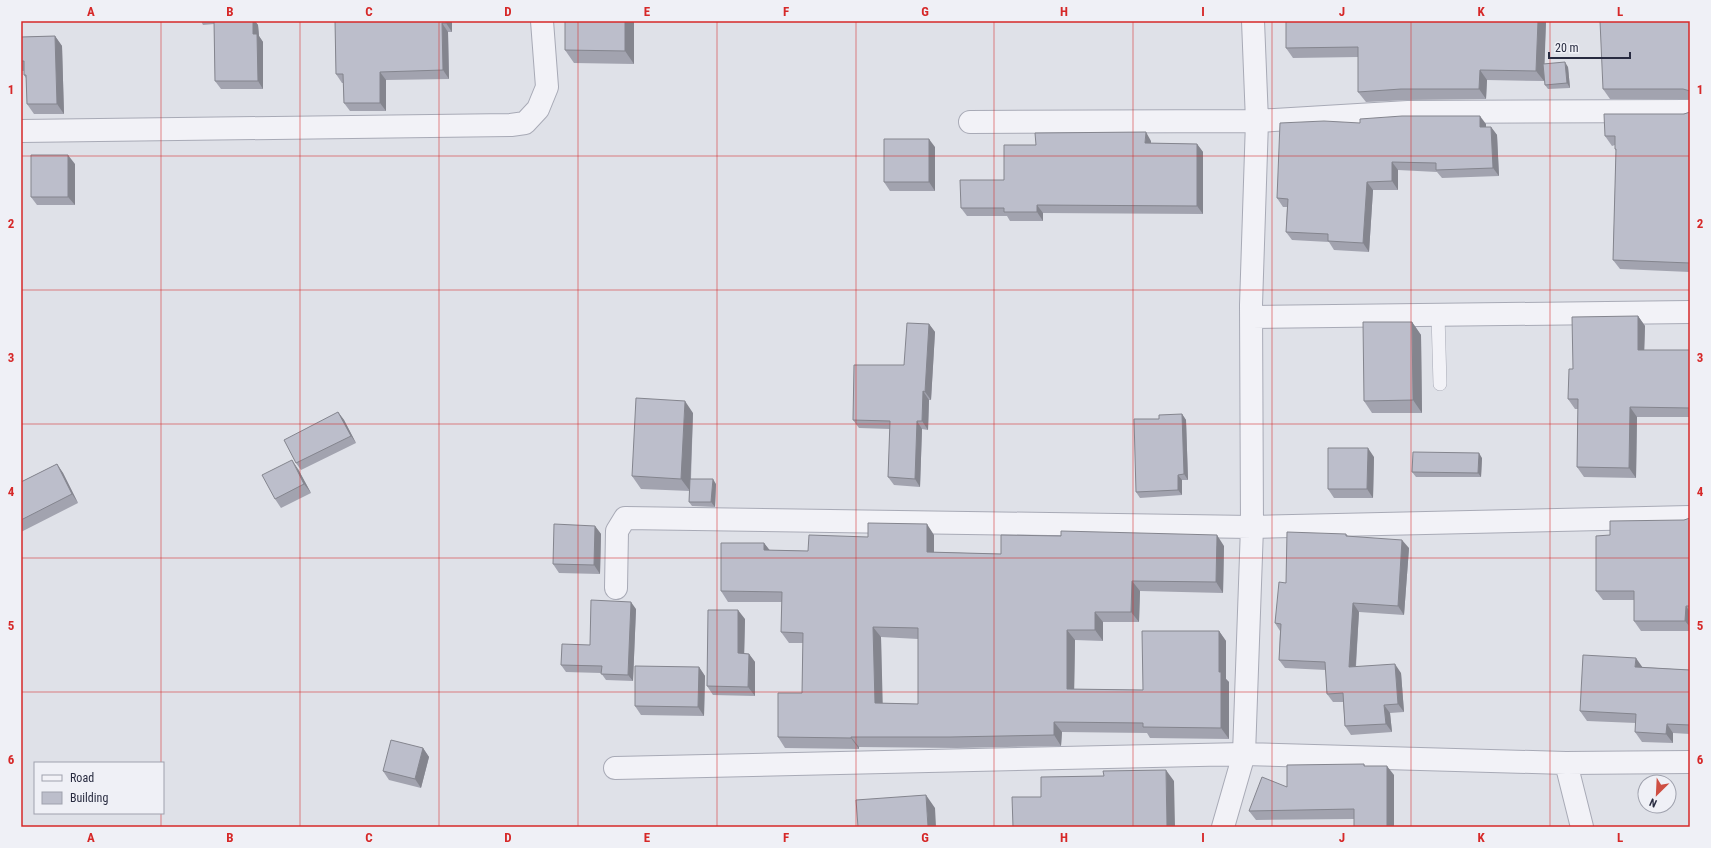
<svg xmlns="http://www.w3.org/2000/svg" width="1711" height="848" viewBox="0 0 1711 848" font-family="'Roboto Condensed',sans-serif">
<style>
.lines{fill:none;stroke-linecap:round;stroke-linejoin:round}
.service-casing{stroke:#a8aab6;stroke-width:14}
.minor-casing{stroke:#a8aab6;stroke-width:24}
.service{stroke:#f2f2f7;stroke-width:13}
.minor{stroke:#f2f2f7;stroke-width:22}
.wall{fill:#a2a3af;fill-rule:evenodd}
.shaded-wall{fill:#84858e}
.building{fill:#bcbecb;stroke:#84858e;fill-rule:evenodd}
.grid{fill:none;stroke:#d62828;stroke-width:1;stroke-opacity:0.55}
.neatline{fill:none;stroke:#d62828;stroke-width:1.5}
.grid-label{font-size:13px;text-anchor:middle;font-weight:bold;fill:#d62828}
</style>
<rect width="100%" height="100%" fill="#dfe1e8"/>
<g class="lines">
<g class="service-casing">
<path id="service" d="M 1438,315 L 1440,384"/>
</g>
<g class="minor-casing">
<path id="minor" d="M 970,122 L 1257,121 L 1408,112 L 1690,111
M 21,131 L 511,125 L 525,123 L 538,109 L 547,87 L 542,21
M 1252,317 L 1690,312
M 616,588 L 617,531 L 625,518 L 1252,527 L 1690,517
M 1566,763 L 1582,827
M 615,768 L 1244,754 L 1566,763 L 1690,762
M 1223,827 L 1244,754 L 1252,527 L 1251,305 L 1257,121 L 1253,21"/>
</g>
<use href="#service" class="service"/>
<use href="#minor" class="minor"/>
</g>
<path class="wall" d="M 201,21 L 255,21 L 258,25 L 259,36 L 263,42 L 263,89 L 221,89 L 215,81 L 214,24 L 203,25 Z
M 335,21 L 452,21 L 452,32 L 448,32 L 449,79 L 386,80 L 386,111 L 350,111 L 344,103 L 343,83 L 342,83 L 336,74 Z
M 634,21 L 634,64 L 574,63 L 565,50 Z
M 1546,21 L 1544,64 L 1568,67 L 1570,88 L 1548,89 L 1545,85 L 1544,70 L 1544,81 L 1487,80 L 1486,99 L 1408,100 L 1366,102 L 1358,92 L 1358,57 L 1293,58 L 1286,48 Z
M 1690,21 L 1690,99 L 1610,99 L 1603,89 Z
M 55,36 L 62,46 L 64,114 L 34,114 L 27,104 L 26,78 L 24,75 L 24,71 L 21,71 L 21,37 Z
M 1690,112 L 1690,274 L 1690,272 L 1620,269 L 1613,260 L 1616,151 L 1615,149 L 1615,145 L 1612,146 L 1605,136 Z
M 1360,123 L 1486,124 L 1486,127 L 1491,127 L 1497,135 L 1499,176 L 1442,178 L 1437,172 L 1398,170 L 1398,190 L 1373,190 L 1369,252 L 1334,250 L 1329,242 L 1292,240 L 1286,232 L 1287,207 L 1283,207 L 1277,198 Z
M 1151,141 L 1151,143 L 1197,144 L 1203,152 L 1203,214 L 1043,213 L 1043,221 L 1010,221 L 1007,216 L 967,216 L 961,208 L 1004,180 L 1036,145 Z
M 935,147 L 935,191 L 890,191 L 884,182 Z
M 75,164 L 75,205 L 37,205 L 31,197 Z
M 1638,316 L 1645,326 L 1644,350 L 1690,350 L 1690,417 L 1637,417 L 1636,478 L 1584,477 L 1577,467 L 1578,409 L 1575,409 L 1568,399 L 1573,369 Z
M 1412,322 L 1421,335 L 1422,413 L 1372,413 L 1364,401 Z
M 929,324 L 935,332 L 931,400 L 929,400 L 928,430 L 922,429 L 920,487 L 894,485 L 888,477 L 890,429 L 859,428 L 853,420 L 904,365 Z
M 338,412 L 344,420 L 356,443 L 301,470 L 296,463 Z
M 693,413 L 691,479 L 716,484 L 715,507 L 692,506 L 689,502 L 690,491 L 641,489 L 632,476 Z
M 1182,414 L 1186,420 L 1188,480 L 1182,480 L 1182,495 L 1140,498 L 1136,492 L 1159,419 Z
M 1374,457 L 1373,498 L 1334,498 L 1328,489 Z
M 1482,458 L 1481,477 L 1416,477 L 1412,472 Z
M 57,464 L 63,473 L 78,503 L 21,532 L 21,482 Z
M 298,469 L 311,493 L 281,508 L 275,499 Z
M 1690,518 L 1690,631 L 1641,631 L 1634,621 L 1634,600 L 1603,600 L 1596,591 L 1610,535 L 1684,520 Z
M 595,526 L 601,534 L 600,574 L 559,573 L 553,564 Z
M 1346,534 L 1348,536 L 1409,548 L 1404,615 L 1359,612 L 1356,667 L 1401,673 L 1404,712 L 1390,713 L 1392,732 L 1351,735 L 1345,726 L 1343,702 L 1333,702 L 1327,694 L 1326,670 L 1285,668 L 1279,660 L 1280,631 L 1275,623 L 1286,583 Z
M 934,535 L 934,552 L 1001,554 L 1224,546 L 1223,593 L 1140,591 L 1139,622 L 1103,622 L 1103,641 L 1075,640 L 1074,689 L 1143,690 L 1219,631 L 1226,641 L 1226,679 L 1229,682 L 1229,739 L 1150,738 L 1147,733 L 1062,732 L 1061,746 L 957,748 L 859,747 L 859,749 L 785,748 L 778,737 L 802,693 L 803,643 L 789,643 L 781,632 L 782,602 L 728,602 L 721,591 L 764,543 L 769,550 L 808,551 L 868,537 ZM 881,637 L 918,639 L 918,704 L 882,703 Z
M 636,609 L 633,681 L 606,680 L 601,673 L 566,672 L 561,665 L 590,645 Z
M 745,619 L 744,653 L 749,654 L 755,662 L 755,696 L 713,695 L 707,686 Z
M 699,667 L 705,676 L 704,716 L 641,715 L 635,706 Z
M 1642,667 L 1690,670 L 1690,734 L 1673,733 L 1673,743 L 1642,742 L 1635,732 L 1636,723 L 1587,721 L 1580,711 Z
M 423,748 L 429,757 L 421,788 L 389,780 L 383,771 Z
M 1364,764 L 1365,766 L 1394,775 L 1354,819 L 1256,820 L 1249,811 L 1287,787 Z"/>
<path class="shaded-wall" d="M 253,21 L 255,21 L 258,25 L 259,36 L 263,42 L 263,89 L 258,81 L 253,34 Z
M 446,21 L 452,21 L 452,32 L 446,23 Z
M 625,21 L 634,21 L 634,64 L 625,51 Z
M 1538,21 L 1546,21 L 1544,81 L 1536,71 Z
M 442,23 L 448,32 L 449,79 L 443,70 Z
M 55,36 L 62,46 L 64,114 L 57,104 Z
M 1565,62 L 1568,67 L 1570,88 L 1567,83 Z
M 1480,70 L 1487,80 L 1486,99 L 1479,89 Z
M 380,72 L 386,80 L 386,111 L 380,103 Z
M 1480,116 L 1486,124 L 1486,136 L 1480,127 Z
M 1491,127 L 1497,135 L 1499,176 L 1493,168 Z
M 1146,132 L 1151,141 L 1151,152 L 1145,143 Z
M 929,139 L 935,147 L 935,191 L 929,182 Z
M 1197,144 L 1203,152 L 1203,214 L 1197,206 Z
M 68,155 L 75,164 L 75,205 L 68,197 Z
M 1392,162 L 1398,170 L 1398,190 L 1392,181 Z
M 1367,182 L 1373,190 L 1369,252 L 1363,243 Z
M 1037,205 L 1043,213 L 1043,221 L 1037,212 Z
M 1638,316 L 1645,326 L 1644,359 L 1638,350 Z
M 1412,322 L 1421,335 L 1422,413 L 1413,400 Z
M 929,324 L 935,332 L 931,400 L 925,392 Z
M 923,391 L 929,400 L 928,430 L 922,421 Z
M 685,401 L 693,413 L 690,491 L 681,479 Z
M 1630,407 L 1637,417 L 1636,478 L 1629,468 Z
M 338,412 L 344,420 L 356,443 L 351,436 Z
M 1182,414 L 1186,420 L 1188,480 L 1184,474 Z
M 917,421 L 922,429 L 920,487 L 915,479 Z
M 1368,448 L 1374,457 L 1373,498 L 1367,489 Z
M 1479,453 L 1482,458 L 1481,477 L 1478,473 Z
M 292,460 L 298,469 L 311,493 L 304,484 Z
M 57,464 L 63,473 L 78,503 L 72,494 Z
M 1178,475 L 1182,480 L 1182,495 L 1178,490 Z
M 713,479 L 716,484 L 715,507 L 711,502 Z
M 927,524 L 934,535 L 934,562 L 927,552 Z
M 595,526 L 601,534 L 600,574 L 594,565 Z
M 1217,535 L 1224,546 L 1223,593 L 1216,582 Z
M 1402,540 L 1409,548 L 1404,615 L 1398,606 Z
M 764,543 L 772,553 L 764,550 Z
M 1132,581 L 1140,591 L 1139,622 L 1131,612 Z
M 631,602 L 636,609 L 633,681 L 628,675 Z
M 1353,603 L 1359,612 L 1355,676 L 1349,667 Z
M 1686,606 L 1690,612 L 1690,627 L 1685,621 Z
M 738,610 L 745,619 L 744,662 L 738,653 Z
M 1095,612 L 1103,622 L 1103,641 L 1095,630 Z
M 873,627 L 881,637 L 883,714 L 875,703 Z
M 1067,630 L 1075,640 L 1074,699 L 1067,689 Z
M 1219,631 L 1226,641 L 1226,679 L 1229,682 L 1229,739 L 1221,728 L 1219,672 Z
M 749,654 L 755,662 L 755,696 L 748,687 Z
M 1636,658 L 1643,668 L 1635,667 Z
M 1395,664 L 1401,673 L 1404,712 L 1398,704 Z
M 699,667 L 705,676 L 704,716 L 698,707 Z
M 1384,705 L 1390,713 L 1392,732 L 1386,724 Z
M 1054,722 L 1062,732 L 1061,746 L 1054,735 Z
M 1667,724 L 1673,733 L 1673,743 L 1666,734 Z
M 851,737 L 859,747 L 859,749 L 851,738 Z
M 423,748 L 429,757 L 421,788 L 415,779 Z
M 1387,766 L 1394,775 L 1394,827 L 1387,827 Z
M 1166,770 L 1174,781 L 1175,827 L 1167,827 Z
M 926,795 L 935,808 L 936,827 L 928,827 Z"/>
<path class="building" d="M 214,21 L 253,21 L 253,34 L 257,34 L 258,81 L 215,81 Z
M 335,21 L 446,21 L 446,23 L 442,23 L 443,70 L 380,72 L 380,103 L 344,103 L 343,74 L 336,74 Z
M 565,21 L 625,21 L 625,51 L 565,50 Z
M 1286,21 L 1538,21 L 1536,71 L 1480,70 L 1479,89 L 1401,89 L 1358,92 L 1358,47 L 1286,48 Z
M 1600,21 L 1690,21 L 1690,91 L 1683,89 L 1603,89 Z
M 55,36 L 57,104 L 27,104 L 26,75 L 24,75 L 24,61 L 21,61 L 21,37 Z
M 1565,62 L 1567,83 L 1545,85 L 1543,64 Z
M 1690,112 L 1690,274 L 1690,263 L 1613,260 L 1616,149 L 1615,149 L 1615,136 L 1605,136 L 1604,114 L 1684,114 Z
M 1402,116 L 1480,116 L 1480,127 L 1491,127 L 1493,168 L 1436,170 L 1436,163 L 1392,162 L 1392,181 L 1367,182 L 1363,243 L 1328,241 L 1328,234 L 1286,232 L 1288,199 L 1277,198 L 1280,123 L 1324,121 L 1360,123 L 1360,119 Z
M 1146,132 L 1145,143 L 1197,144 L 1197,206 L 1037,205 L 1037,212 L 1004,212 L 1004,208 L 961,208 L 960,180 L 1004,180 L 1004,145 L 1036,145 L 1035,133 Z
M 884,139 L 929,139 L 929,182 L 884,182 Z
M 31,155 L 68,155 L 68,197 L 31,197 Z
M 1638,316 L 1638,350 L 1690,350 L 1690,408 L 1630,407 L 1629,468 L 1577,467 L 1578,399 L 1568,399 L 1569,369 L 1573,369 L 1572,317 Z
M 1363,322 L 1412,322 L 1413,400 L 1364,401 Z
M 907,323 L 929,324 L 925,392 L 923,391 L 922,421 L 917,421 L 915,479 L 888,477 L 890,421 L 853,420 L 854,365 L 904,365 Z
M 636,398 L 685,401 L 681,479 L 632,476 Z
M 338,412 L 351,436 L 296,463 L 284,440 Z
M 1182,414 L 1184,474 L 1178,475 L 1178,490 L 1136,492 L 1134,419 L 1159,419 L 1159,415 Z
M 1328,448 L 1368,448 L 1367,489 L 1328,489 Z
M 1413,452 L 1479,453 L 1478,473 L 1412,472 Z
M 292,460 L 304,484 L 275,499 L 262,475 Z
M 57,464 L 72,494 L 21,520 L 21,482 Z
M 690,479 L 713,479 L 711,502 L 689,502 Z
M 1690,518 L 1690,606 L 1686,606 L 1685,621 L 1634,621 L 1634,591 L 1596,591 L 1596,536 L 1610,535 L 1610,521 L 1684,520 Z
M 868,523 L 927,524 L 927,552 L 1001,554 L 1001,535 L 1061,536 L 1061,531 L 1217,535 L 1216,582 L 1132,581 L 1131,612 L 1095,612 L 1095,630 L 1067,630 L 1067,689 L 1143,690 L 1142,631 L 1219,631 L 1219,672 L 1221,672 L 1221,728 L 1143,727 L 1143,723 L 1054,722 L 1054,735 L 950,737 L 851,737 L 851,738 L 778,737 L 778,693 L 802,693 L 803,633 L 781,632 L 782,592 L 721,591 L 721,543 L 764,543 L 764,550 L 808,551 L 809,535 L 868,537 ZM 873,627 L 918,628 L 918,704 L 875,703 Z
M 554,524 L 595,526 L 594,565 L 553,564 Z
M 1287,532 L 1346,534 L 1346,536 L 1402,540 L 1398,606 L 1353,603 L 1349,667 L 1395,664 L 1398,704 L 1384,705 L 1386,724 L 1345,726 L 1343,693 L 1327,694 L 1325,662 L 1279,660 L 1281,624 L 1275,623 L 1279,582 L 1286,583 Z
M 591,600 L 631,602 L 628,675 L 601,674 L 602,666 L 561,665 L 562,644 L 590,645 Z
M 708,610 L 738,610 L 738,653 L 749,654 L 748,687 L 707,686 Z
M 1583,655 L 1636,658 L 1635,667 L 1690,670 L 1690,725 L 1667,724 L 1666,734 L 1635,732 L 1636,714 L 1580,711 Z
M 635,666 L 699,667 L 698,707 L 635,706 Z
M 391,740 L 423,748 L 415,779 L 383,771 Z
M 1364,764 L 1364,766 L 1387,766 L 1387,827 L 1354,827 L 1354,809 L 1249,811 L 1262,777 L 1287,787 L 1287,765 Z
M 1166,770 L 1167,827 L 1013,827 L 1012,797 L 1041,797 L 1041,777 L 1104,776 L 1103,771 Z
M 926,795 L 928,827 L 858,827 L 856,800 Z"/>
<path class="grid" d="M 161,21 L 161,763M 300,21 L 300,827M 439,21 L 439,827M 578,21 L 578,827M 717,21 L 717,827M 856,21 L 856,827M 994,21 L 994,827M 1133,21 L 1133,827M 1272,21 L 1272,827M 1411,21 L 1411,827M 1550,21 L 1550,827M 21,156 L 1690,156M 21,290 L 1690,290M 21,424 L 1690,424M 21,558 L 1690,558M 21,692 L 1690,692M 161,813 L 161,827"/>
<rect width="1711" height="848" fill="none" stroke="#eff0f6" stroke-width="44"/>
<rect x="34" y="762" width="130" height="52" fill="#eff0f6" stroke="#9fa1ad"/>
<rect x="42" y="775" width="20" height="6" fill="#f2f2f7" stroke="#9fa1ad"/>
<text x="70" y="782" font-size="12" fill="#282b40">Road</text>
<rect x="42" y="792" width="20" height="12" fill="#bcbecb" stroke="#9fa1ad"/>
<text x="70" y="802" font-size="12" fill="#282b40">Building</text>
<g transform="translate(1657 794) rotate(204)"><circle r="19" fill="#eff0f6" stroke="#9fa1ad"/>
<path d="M0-3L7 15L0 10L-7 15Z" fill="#ce4f43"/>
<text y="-6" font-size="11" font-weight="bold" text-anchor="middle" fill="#282b40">N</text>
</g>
<path d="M1549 52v6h81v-6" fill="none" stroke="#282b40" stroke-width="2"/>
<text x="1555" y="52" font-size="12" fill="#282b40" stroke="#eff0f6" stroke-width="3" paint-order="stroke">20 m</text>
<rect x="22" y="22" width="1667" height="804" class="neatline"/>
<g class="grid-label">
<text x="91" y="16">A</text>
<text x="230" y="16">B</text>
<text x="369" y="16">C</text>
<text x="508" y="16">D</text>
<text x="647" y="16">E</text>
<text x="786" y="16">F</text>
<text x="925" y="16">G</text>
<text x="1064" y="16">H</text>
<text x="1203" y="16">I</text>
<text x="1342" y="16">J</text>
<text x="1481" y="16">K</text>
<text x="1620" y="16">L</text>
<text x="11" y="94">1</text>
<text x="1700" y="94">1</text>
<text x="11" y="228">2</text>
<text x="1700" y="228">2</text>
<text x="11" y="362">3</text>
<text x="1700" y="362">3</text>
<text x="11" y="496">4</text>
<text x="1700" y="496">4</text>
<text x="11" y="630">5</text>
<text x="1700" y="630">5</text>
<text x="11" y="764">6</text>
<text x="1700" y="764">6</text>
<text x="91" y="842">A</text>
<text x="230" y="842">B</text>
<text x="369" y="842">C</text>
<text x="508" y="842">D</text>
<text x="647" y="842">E</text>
<text x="786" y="842">F</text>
<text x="925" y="842">G</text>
<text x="1064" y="842">H</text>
<text x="1203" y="842">I</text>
<text x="1342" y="842">J</text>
<text x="1481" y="842">K</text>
<text x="1620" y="842">L</text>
</g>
</svg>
